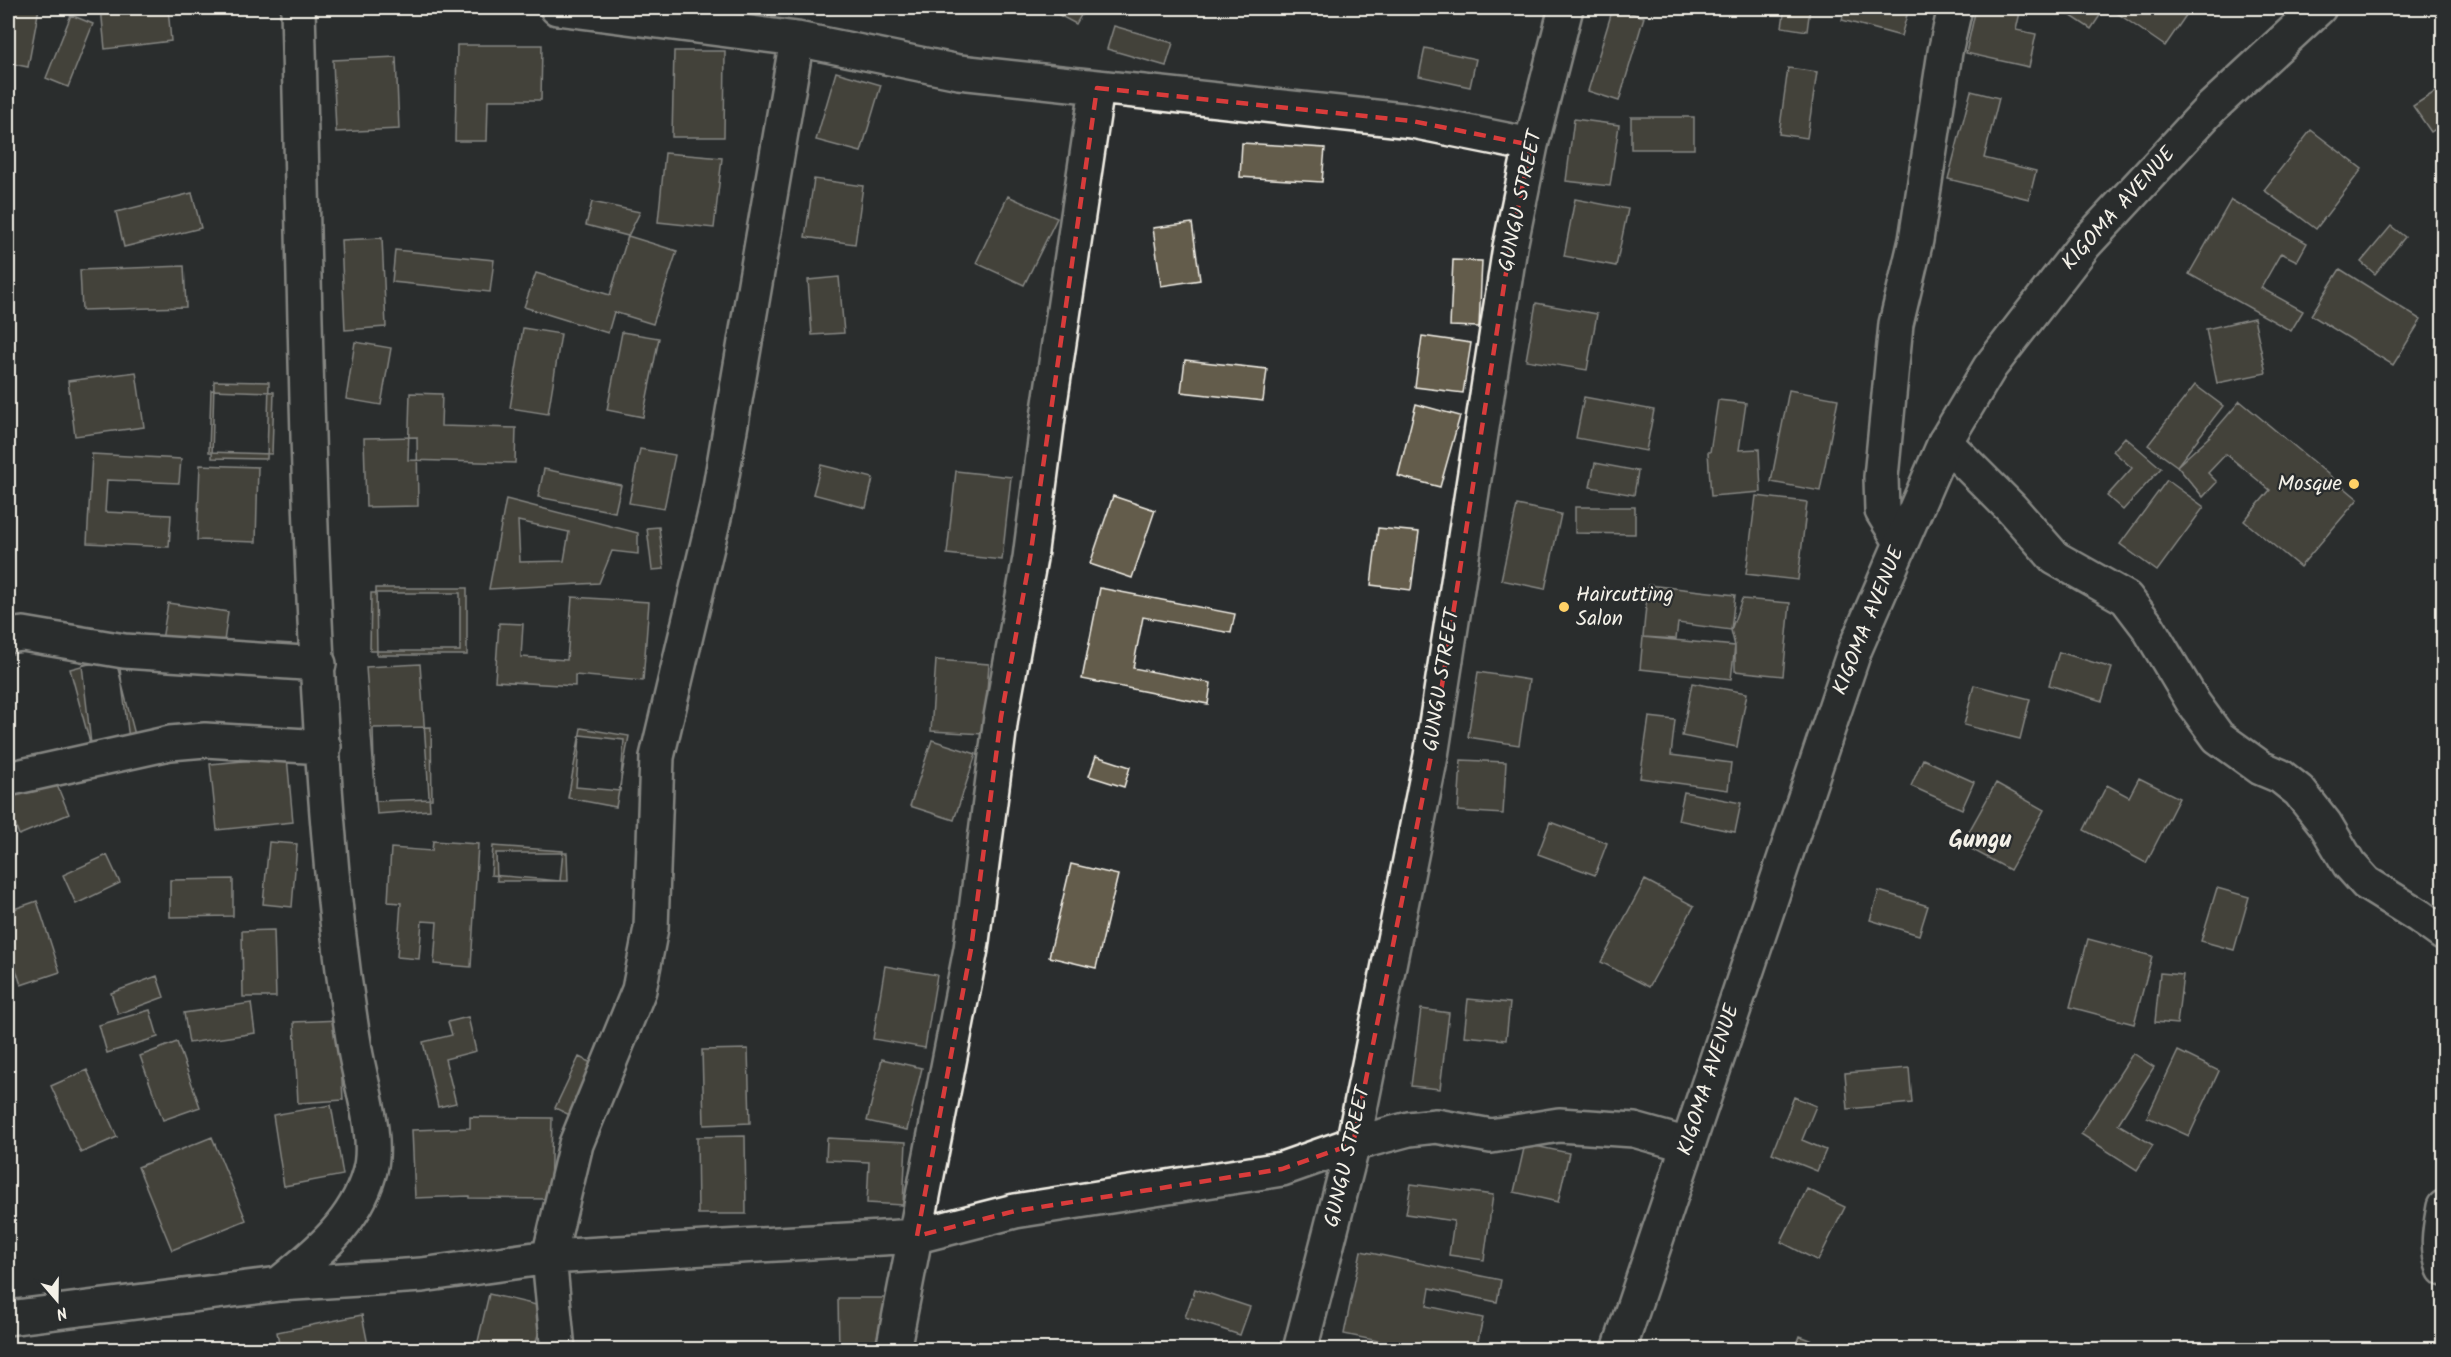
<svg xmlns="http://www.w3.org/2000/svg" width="2451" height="1357" viewBox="0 0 2451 1357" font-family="Kalam,sans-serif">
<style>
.building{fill:#645c4c;stroke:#f4f1e8;stroke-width:1.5;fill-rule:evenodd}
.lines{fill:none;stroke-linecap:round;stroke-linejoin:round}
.minor-casing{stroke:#f4f1e8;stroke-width:38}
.primary-casing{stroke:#f4f1e8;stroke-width:38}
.minor{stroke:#2a2d2e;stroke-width:33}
.primary{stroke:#2a2d2e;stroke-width:33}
.marked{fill:none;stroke:#d93c3b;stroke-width:4.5;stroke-dasharray:12 8;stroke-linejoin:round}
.poi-dot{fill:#ffd166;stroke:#2a2d2e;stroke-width:2}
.labels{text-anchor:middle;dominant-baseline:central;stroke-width:4.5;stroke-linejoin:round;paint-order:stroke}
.street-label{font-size:21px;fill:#f4f1e8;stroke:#2a2d2e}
.poi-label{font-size:21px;fill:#f4f1e8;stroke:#2a2d2e;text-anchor:end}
.quarter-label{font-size:24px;font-weight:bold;fill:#f4f1e8;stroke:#2a2d2e}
</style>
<rect width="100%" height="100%" fill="#2a2d2e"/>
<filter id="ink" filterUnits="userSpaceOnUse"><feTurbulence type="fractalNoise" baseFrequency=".0167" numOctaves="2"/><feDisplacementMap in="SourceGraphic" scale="12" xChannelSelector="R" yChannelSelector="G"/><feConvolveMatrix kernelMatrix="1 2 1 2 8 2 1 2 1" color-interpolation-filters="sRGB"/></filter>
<g filter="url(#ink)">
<path class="building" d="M 8,8 L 39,8 L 28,67 L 8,63 Z
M 101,8 L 168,8 L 171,41 L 105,49 Z
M 895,8 L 925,8 L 924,15 Z
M 1046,8 L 1085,8 L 1076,24 Z
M 1461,8 L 1554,8 L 1461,15 Z
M 1613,8 L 1644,17 L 1619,101 L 1588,91 Z
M 1785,8 L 1810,8 L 1807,31 L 1782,27 Z
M 1845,8 L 1909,8 L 1901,36 L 1842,20 Z
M 1976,8 L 2021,8 L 2016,30 L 2036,34 L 2029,67 L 1966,53 Z
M 2059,8 L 2105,8 L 2091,29 Z
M 2117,8 L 2191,8 L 2165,46 L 2114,11 Z
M 71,15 L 93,24 L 68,87 L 46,78 Z
M 1114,26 L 1173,43 L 1166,66 L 1107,49 Z
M 457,45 L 542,45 L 541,100 L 488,100 L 487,141 L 455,141 Z
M 1425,48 L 1476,59 L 1470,87 L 1419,76 Z
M 674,51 L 725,51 L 724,137 L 672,137 Z
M 396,57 L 399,129 L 336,132 L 333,60 Z
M 1788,68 L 1817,72 L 1807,138 L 1779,134 Z
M 836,72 L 881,85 L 861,152 L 816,140 Z
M 2444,86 L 2444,123 L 2431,132 L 2413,106 Z
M 1971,91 L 1999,98 L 1984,158 L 2036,171 L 2029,199 L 1948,179 Z
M 1631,117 L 1694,117 L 1694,149 L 1631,149 Z
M 1574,119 L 1619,125 L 1610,186 L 1566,181 Z
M 2311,130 L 2362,169 L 2316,229 L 2264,190 Z
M 1242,143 L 1325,148 L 1322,182 L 1240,177 Z
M 665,153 L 722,158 L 714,228 L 658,222 Z
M 814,179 L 863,186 L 855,244 L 805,237 Z
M 192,193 L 201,228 L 124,247 L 116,212 Z
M 1008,196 L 1057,218 L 1024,285 L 976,263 Z
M 1575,199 L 1628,209 L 1616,266 L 1564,256 Z
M 2231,200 L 2307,243 L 2297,261 L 2281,253 L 2261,288 L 2303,311 L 2291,331 L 2189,274 Z
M 592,202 L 640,212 L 628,236 L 586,225 Z
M 1192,223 L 1200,280 L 1161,286 L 1153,228 Z
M 2391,226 L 2405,237 L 2375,274 L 2361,262 Z
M 628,236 L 677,251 L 653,324 L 614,312 L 608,333 L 524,307 L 536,273 L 610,295 Z
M 382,238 L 386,327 L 345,330 L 341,240 Z
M 395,250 L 494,260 L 490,292 L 392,282 Z
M 1453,260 L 1482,261 L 1479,327 L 1450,326 Z
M 184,266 L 186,307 L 82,310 L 80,270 Z
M 2340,269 L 2421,320 L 2393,365 L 2311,315 Z
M 839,277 L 844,333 L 812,335 L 808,280 Z
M 1536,303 L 1597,314 L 1587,370 L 1526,360 Z
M 2254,318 L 2266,373 L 2217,383 L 2206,329 Z
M 523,328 L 561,334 L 548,414 L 510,408 Z
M 622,332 L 659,338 L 643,417 L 607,410 Z
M 1422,336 L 1471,343 L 1463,393 L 1415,387 Z
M 355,342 L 391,348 L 381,405 L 346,399 Z
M 1185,360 L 1267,369 L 1263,401 L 1181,392 Z
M 136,372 L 144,427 L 75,436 L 68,381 Z
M 214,381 L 269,382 L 267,459 L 212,458 Z
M 2195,385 L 2223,406 L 2177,466 L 2148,445 Z
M 211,390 L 274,392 L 272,454 L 209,452 Z
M 1789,390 L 1838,399 L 1820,491 L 1771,482 Z
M 410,393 L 442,394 L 441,426 L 516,428 L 515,463 L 408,460 Z
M 1584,397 L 1654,410 L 1646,451 L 1576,438 Z
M 1718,400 L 1746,403 L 1739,450 L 1759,449 L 1761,492 L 1711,496 L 1708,452 L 1710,452 Z
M 2240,401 L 2358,499 L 2300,567 L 2244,521 L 2270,490 L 2226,454 L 2208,473 L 2217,482 L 2203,497 L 2177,466 L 2209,437 Z
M 1416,404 L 1460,416 L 1440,487 L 1398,476 Z
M 417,437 L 418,506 L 366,507 L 364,438 Z
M 2125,437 L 2161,468 L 2123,510 L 2107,496 L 2132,468 L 2113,451 Z
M 640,449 L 675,455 L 664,509 L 629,503 Z
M 92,454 L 181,459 L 179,483 L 107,480 L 105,512 L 171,515 L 169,547 L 87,543 Z
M 1595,463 L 1638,471 L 1634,495 L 1590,487 Z
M 200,465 L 258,467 L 256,542 L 197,540 Z
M 821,465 L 873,478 L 866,508 L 813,494 Z
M 544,469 L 621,485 L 615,512 L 538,497 Z
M 956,471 L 1011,477 L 1002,560 L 947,554 Z
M 2167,480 L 2204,507 L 2157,571 L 2120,544 Z
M 1113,496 L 1155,510 L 1132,578 L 1090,564 Z
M 1756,496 L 1807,502 L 1798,580 L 1746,574 Z
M 506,499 L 638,533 L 638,554 L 612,551 L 599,583 L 489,589 ZM 518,521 L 569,532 L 564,561 L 520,562 Z
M 1517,505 L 1561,514 L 1545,589 L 1501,580 Z
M 1575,507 L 1635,507 L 1635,534 L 1575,533 Z
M 659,527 L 664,569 L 652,570 L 647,528 Z
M 1378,528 L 1419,532 L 1411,590 L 1371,585 Z
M 1648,585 L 1735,595 L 1731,630 L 1678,623 L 1676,639 L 1643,637 Z
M 376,588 L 467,588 L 467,655 L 377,655 Z
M 1100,588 L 1235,614 L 1231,633 L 1143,617 L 1133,668 L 1211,683 L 1208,704 L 1082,679 Z
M 371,593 L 460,593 L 460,651 L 370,651 Z
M 572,597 L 649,602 L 643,681 L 575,675 L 575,686 L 495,681 L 499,623 L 523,624 L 521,657 L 567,660 Z
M 1742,599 L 1790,603 L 1783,676 L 1735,671 L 1735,646 L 1731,630 Z
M 168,603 L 228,612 L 223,649 L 162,640 Z
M 1643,637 L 1735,646 L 1731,679 L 1640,669 Z
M 2059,652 L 2112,668 L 2102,701 L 2049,685 Z
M 115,657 L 135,735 L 91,747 L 70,669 Z
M 936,660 L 989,664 L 984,734 L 931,731 Z
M 119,661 L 129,739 L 91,744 L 82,665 Z
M 420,664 L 430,810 L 377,814 L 366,667 Z
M 1478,672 L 1529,680 L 1519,745 L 1468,737 Z
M 1692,683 L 1747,693 L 1737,747 L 1682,736 Z
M 1974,685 L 2030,699 L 2020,739 L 1964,725 Z
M 1649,717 L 1675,720 L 1671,755 L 1731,763 L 1728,790 L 1640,778 Z
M 431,727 L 432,799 L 375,801 L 373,728 Z
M 581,728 L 629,736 L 616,807 L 568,798 Z
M 580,735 L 624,740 L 620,791 L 576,787 Z
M 932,740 L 976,754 L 954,820 L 910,806 Z
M 1096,756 L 1130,767 L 1124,787 L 1089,776 Z
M 287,757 L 293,822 L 217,830 L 210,764 Z
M 1923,759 L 1974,782 L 1962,809 L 1911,786 Z
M 1461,760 L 1506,762 L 1503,814 L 1458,811 Z
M 54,778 L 69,814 L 19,835 L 8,805 L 8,797 Z
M 2139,778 L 2179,798 L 2146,863 L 2084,830 L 2107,785 L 2129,797 Z
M 1996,783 L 2044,810 L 2010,870 L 1962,844 Z
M 1684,792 L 1741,803 L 1735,832 L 1678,820 Z
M 1550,822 L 1607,843 L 1595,875 L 1538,854 Z
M 433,841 L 478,844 L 471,967 L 434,964 L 437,922 L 422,921 L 419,959 L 397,957 L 401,903 L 388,902 L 391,848 L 432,851 Z
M 269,842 L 297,844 L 292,907 L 263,904 Z
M 493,846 L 563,851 L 560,881 L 491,875 Z
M 496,853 L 567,853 L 568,881 L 497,881 Z
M 107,855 L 120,883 L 76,904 L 63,875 Z
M 1071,864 L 1118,875 L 1096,968 L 1049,957 Z
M 233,879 L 233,916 L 170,917 L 170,880 Z
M 1645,880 L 1694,906 L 1649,987 L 1601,962 Z
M 2217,888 L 2249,897 L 2234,950 L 2201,941 Z
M 1879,891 L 1928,906 L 1919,935 L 1870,920 Z
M 37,901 L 60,972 L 21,985 L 8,945 L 8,911 Z
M 274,930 L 276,997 L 243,997 L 242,931 Z
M 2088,939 L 2152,956 L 2134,1024 L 2070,1007 Z
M 885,966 L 937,975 L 925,1048 L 873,1039 Z
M 2160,973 L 2183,975 L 2177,1024 L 2155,1022 Z
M 157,976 L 164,997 L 118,1014 L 111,993 Z
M 1468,999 L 1510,1003 L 1506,1040 L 1464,1036 Z
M 251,1003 L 255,1033 L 189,1043 L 184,1013 Z
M 1421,1009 L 1449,1013 L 1440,1089 L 1411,1086 Z
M 150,1010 L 158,1037 L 107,1053 L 99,1025 Z
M 468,1017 L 476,1051 L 445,1059 L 456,1103 L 438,1107 L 423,1042 L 452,1035 L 448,1022 Z
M 339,1020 L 343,1100 L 298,1103 L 294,1022 Z
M 177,1042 L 200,1107 L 163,1120 L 140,1056 Z
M 748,1049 L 750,1123 L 704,1125 L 702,1050 Z
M 2178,1051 L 2219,1071 L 2189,1136 L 2147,1117 Z
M 2133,1053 L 2154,1067 L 2118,1124 L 2153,1145 L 2137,1170 L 2081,1134 Z
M 579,1057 L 604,1069 L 580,1120 L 555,1108 Z
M 882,1059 L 922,1068 L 907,1130 L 867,1121 Z
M 1909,1068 L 1912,1103 L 1848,1109 L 1845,1073 Z
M 87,1070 L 117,1137 L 81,1153 L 51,1086 Z
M 1794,1097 L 1816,1106 L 1802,1140 L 1826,1150 L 1817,1171 L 1772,1153 Z
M 331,1105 L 343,1175 L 284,1186 L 273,1115 Z
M 470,1117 L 552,1118 L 550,1199 L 469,1198 L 469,1196 L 415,1198 L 412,1130 L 470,1128 Z
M 745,1136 L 746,1214 L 698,1214 L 697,1137 Z
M 212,1137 L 246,1220 L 172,1250 L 138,1167 Z
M 827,1138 L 906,1142 L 903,1205 L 867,1203 L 869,1162 L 826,1160 Z
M 1525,1144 L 1569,1153 L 1558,1202 L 1514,1192 Z
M 1411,1184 L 1493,1195 L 1484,1260 L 1449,1255 L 1454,1221 L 1406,1214 Z
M 1807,1189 L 1845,1207 L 1818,1261 L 1781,1242 Z
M 1361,1251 L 1501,1280 L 1497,1302 L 1430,1288 L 1427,1306 L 1483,1318 L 1476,1350 L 1421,1350 L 1344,1334 Z
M 1195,1289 L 1250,1307 L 1240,1335 L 1185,1317 Z
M 489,1294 L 545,1307 L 534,1350 L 476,1350 Z
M 838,1298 L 885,1298 L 886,1350 L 839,1350 Z
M 362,1315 L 369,1350 L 280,1350 L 277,1332 Z
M 1799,1336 L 1836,1350 L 1794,1350 Z"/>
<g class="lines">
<g class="minor-casing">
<path id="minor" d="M 557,8 L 797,39 L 959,72 L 1412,121 L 1531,145
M 1945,442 L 2011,508 L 2055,558 L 2126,598 L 2148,627 L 2194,704 L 2218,737 L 2261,768 L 2280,776 L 2299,791 L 2325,824 L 2349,864 L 2366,883 L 2419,916 L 2444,934
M 1901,542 L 1882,511 L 1881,477 L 1896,324 L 1916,240 L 1945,52 L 1955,8
M 8,636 L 23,634 L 124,651 L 319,664
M 8,779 L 170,743 L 205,740 L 324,747
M 2444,1207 C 2440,1229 2436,1248 2444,1269
M 279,1284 C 316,1254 355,1223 369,1174 C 380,1139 361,1086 355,1050 C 342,972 333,893 327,814 C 306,546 305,276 298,8
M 8,1318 L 279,1284 L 422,1275 L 549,1257 L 917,1236 L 1015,1211 L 1282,1169 L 1353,1144 L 1409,1129 L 1436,1126 L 1491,1136 L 1559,1125 L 1634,1130 L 1688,1145
M 558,1350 L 549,1257 L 576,1144 L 639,990 L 651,928 L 657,757 L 717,505 L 797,39
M 893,1350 L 971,949 L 1001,717 L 1030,558 L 1049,410 L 1097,88
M 1300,1350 L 1353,1144 L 1431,756 L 1510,247 L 1531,145 L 1566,8"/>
</g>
<g class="primary-casing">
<path id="primary" d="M 1619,1350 L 1855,649 L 1945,442 L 1990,367 L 2085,244 L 2211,108 L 2319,8"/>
</g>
<use href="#minor" class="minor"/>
<use href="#primary" class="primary"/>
</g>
</g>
<path d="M0 0H2451V1357H0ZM 1097,88 L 1412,121 L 1531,145 L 1510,247 L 1431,756 L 1353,1144 L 1282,1169 L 1015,1211 L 917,1236 L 971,949 L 1001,717 L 1030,558 Z" fill="#2a2d2e" fill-opacity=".55" fill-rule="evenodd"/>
<path class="marked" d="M 1097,88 L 1412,121 L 1531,145 L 1510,247 L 1431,756 L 1353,1144 L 1282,1169 L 1015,1211 L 917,1236 L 971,949 L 1001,717 L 1030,558 Z"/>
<g class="poi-dot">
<circle cx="2354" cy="484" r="6"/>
<circle cx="1564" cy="607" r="6"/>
</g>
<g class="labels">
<g class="street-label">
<text transform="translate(1521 201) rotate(-78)">GUNGU STREET</text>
<text transform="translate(2119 209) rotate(-48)">KIGOMA AVENUE</text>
<text transform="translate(1869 621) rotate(-68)">KIGOMA AVENUE</text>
<text transform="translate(1442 680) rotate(-81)">GUNGU STREET</text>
<text transform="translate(1709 1080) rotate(-72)">KIGOMA AVENUE</text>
<text transform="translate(1348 1157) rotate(-77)">GUNGU STREET</text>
</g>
<g class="poi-label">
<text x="2342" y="484">Mosque</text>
<text x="1576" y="595" text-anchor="start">Haircutting<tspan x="1576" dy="24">Salon</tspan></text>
</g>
<g class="quarter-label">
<text x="1980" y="840">Gungu</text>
</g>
</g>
<rect width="2451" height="1357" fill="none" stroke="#2a2d2e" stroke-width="30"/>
<rect x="15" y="15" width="2421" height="1327" fill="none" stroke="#f4f1e8" stroke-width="2" filter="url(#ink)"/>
<g transform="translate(57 1300) rotate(160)" stroke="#2a2d2e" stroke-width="4.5" paint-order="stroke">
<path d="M0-4.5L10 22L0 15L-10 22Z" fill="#f4f1e8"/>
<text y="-9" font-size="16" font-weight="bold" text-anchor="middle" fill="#f4f1e8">N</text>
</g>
</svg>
